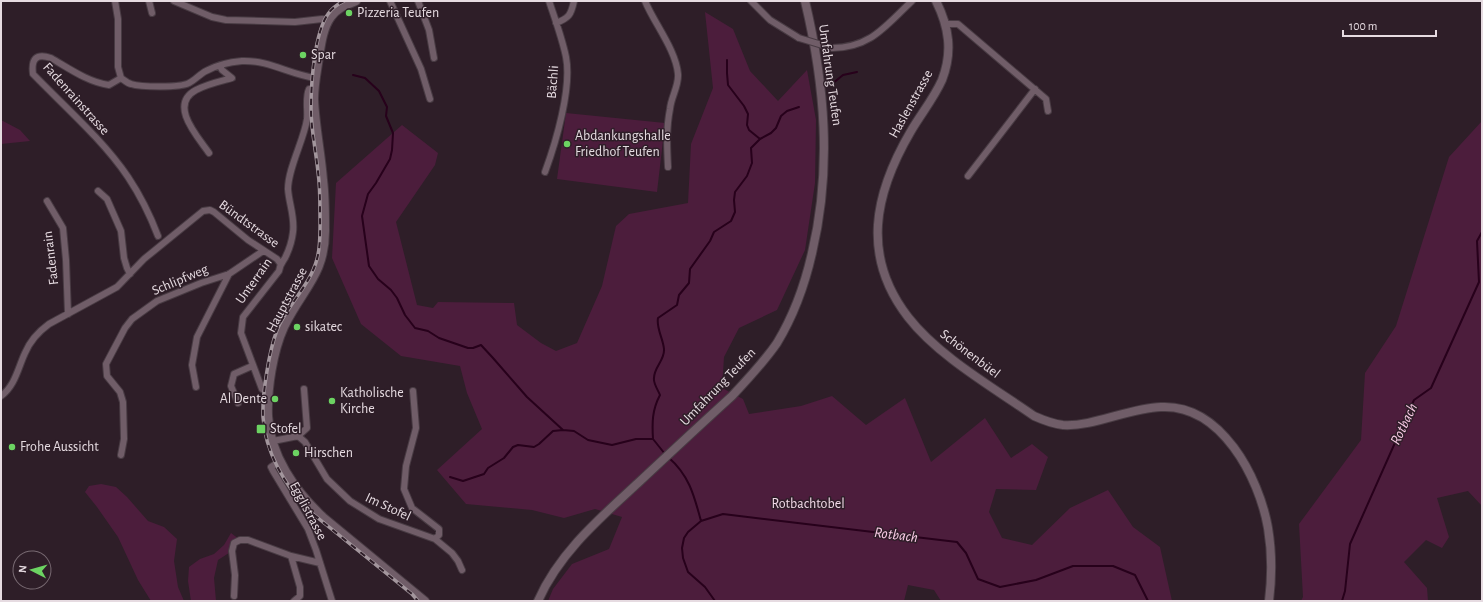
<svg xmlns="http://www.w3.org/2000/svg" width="1483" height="602" viewBox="0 0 1483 602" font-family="'Alegreya Sans',sans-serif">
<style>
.green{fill:#4c1d3c}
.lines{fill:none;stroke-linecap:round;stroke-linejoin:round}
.stream{stroke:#27011b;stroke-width:2}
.street-casing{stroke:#483b43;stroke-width:8}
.secondary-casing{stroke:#483b43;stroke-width:10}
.street{stroke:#705d68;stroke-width:6}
.secondary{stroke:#705d68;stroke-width:8}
.rail-casing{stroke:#a3969d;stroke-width:3.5}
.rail{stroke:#2e1e28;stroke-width:2;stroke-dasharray:6;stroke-linecap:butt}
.street-bridge-casing{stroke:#483b43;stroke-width:8;stroke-linecap:butt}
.street-bridge{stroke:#705d68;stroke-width:6}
.poi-dot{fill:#6cd362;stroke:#2e1e28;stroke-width:1.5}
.labels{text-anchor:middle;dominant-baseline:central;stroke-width:3;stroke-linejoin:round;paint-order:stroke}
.poi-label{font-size:14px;fill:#e6dbe1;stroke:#2e1e28;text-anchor:start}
.street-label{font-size:14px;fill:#e6dbe1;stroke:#2e1e28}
.park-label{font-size:14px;fill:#f1d9e7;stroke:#2e1e28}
.water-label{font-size:15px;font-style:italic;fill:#fbcce7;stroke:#2e1e28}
</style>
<rect width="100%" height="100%" fill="#2e1e28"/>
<path class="green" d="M 705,12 L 733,29 L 750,71 L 778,101 L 807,70 L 816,120 L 815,183 L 805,250 L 777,310 L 739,328 L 724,357 L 722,388 L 743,399 L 749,414 L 801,406 L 832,396 L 866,425 L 905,398 L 931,462 L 985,418 L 1011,458 L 1032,444 L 1048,457 L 1036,490 L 996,489 L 989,512 L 1002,538 L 1032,545 L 1070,508 L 1108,490 L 1133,527 L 1160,547 L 1172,601 L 941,601 L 934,590 L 908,585 L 904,601 L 548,601 L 553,589 L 572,564 L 609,549 L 622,517 L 595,509 L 564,518 L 532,510 L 466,504 L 437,470 L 482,429 L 467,393 L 460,366 L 401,356 L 361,324 L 332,258 L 336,183 L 402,125 L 438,153 L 435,165 L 396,222 L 417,305 L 433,308 L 438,302 L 514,303 L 517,325 L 541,343 L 556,351 L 577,343 L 602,286 L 616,226 L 629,214 L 688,203 L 691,144 L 713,88 Z
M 566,113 L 665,123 L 657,192 L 557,179 Z
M 1,120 L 20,130 L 30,141 L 1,144 Z
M 1482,121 L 1482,506 L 1468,491 L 1437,498 L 1449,537 L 1442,548 L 1426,540 L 1404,562 L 1427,588 L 1428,601 L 1301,601 L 1303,597 L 1299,524 L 1361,440 L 1365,373 L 1396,326 L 1449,157 Z
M 101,484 L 116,487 L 127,497 L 148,521 L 164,527 L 177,539 L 174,561 L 178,587 L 184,601 L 151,601 L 138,580 L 118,537 L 97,507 L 85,492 L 89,486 Z
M 231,533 L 240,540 L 232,551 L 218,560 L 214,578 L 216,601 L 191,601 L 188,581 L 189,567 L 200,559 L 214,554 L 224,545 Z"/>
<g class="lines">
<path class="stream" d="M 353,75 L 365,78 L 379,91 L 387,107 L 386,116 L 393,133 L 392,150 L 390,159 L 376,183 L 368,194 L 362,216 L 369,266 L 378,279 L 391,290 L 397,298 L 405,315 L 415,328 L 428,331 L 439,338 L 468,348 L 473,348 L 481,345 L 493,358 L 527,397 L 563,430 L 574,431 L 588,440 L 612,445 L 636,439 L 653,439 L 665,454
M 832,84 L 843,75 L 857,72
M 760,139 L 771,133 L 776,128 L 781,116 L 787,111 L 799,107
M 653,439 C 652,423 652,410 660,395 C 658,390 653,383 654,378 C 654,367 665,360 664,349 C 663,338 656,328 658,318 L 677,305 L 679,295 L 689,283 L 690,269 L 710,241 L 714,232 L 731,221 L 735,212 L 734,200 L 735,192 L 747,176 L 752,163 L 751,148 L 760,139 L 749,130 L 747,125 L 748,114 L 744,106 L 728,85 L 727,73 L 727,60
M 668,457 C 689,475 694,495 701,521
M 450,477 L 463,481 L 484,474 L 488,468 L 504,458 L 513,447 L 518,445 L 534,447 L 539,444 L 553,431 L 563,430
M 715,601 L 705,587 L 688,572 L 683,558 L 682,548 L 684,538 L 688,532 L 701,521 L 723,514 L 957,542 L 966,553 L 978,579 L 1000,587 L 1036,580 L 1073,566 L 1113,566 L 1135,575 L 1148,601
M 1342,601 L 1345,591 L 1350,544 L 1414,400 L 1431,388 L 1479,282 L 1477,241 L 1482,232"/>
<g class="street-casing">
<path id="street" d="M 115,1 L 118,19 L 118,67 L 121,78 C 124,80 127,83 131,84 C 140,87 180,88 189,83 C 195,80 200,74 206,71 C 217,65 230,62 242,61 C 270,60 290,75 316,78
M 149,1 L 152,13
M 174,1 L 212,17 L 226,20 L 295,22 L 322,19 L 329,20
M 390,1 L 421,69 L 430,99
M 418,1 L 429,30 L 434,58
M 645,1 C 654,23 676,50 678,74 C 679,86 671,97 670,109 C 666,129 667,148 668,167
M 751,1 L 770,20 L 799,38
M 556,23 C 569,18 571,15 574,1
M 947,24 L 958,24 L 1046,99 L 1048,111
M 832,48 C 871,48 886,25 912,1
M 121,78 L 109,85 C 88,82 70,69 51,58 C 36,53 31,59 33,74 C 64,106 103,140 128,177 C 140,195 150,215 158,236
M 209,153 C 198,137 168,105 196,90 C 207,84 221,81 232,78 L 222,70 L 220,66
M 545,172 C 556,142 572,88 566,57 C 562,38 555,19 549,1
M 968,176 L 1035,89
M 98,191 L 107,199 L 121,231 L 124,258 L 127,268 L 130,274
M 47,201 L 63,228 L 66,260 L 68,314
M 196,387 L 192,365 L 197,337 L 229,274
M 413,391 L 416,428 L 406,466 L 404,489 L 412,508 L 439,529 L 439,535 L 435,539
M 269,392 L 262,389 L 241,333 L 243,317 L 279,271 C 280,264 282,263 285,258 C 289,250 292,241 293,232 C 295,217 289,204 288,189 C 288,168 304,140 307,119 C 308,109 305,98 309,89 L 315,89
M 1,396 C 15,386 18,368 25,353 C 30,341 38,332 49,324 L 117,287 L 144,259 L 203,211 L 210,210 L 214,212 L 248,240 L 277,259 L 280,263
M 238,403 L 231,386 L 234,374 L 252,366
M 298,436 L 307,428 L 304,389
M 273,441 L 298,436 L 305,442 L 327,479 L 350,501 L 379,519 L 435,539 L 452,553 L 458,561 L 462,570
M 121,455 L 124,439 L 123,402 L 120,392 L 107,376 L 106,364 L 125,328 L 132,319 L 157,301 L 201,283 L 229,274 L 263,251
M 280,461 L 271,467 L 273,471 L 308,529 L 316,550 L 332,601
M 291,556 L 300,587 L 300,596 L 294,601
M 234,596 L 235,575 L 232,551 L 234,543 L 240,540 L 248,540 L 291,556 L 320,563"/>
</g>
<g class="secondary-casing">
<path id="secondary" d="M 356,1 C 347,5 337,8 331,17 C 323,28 321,44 319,57 C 317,71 314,85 314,99 C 315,126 321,153 323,180 C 325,196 325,212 325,228 C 326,275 302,289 284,327 C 273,351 267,389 268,416 C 270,455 295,491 323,517 L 425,601
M 936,1 C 949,27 953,52 942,80 C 934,98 921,114 911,131 C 874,194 861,256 908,317 C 938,356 994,388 1034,416 C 1043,420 1053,424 1063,425 C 1093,427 1129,408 1161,407 C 1221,404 1259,477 1268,528 C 1272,552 1272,577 1269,601
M 538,601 C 559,553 600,518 638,483 C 669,454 700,425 732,396 C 748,379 764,362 777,343 C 794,315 805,284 812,253 C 832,169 825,85 805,1"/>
</g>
<use href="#street" class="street"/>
<use href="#secondary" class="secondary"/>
<g class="rail-casing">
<path id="rail" d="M 344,1 C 338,4 332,8 328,14 C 314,34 311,84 311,109 C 311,130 316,151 318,172 C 320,186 320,200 320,214 C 320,229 321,245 317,259 C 310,286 287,305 277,330 C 269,351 262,395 263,417 C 265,452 285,485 308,510 L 412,594 L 418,601"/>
</g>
<use href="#rail" class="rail"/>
<g class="street-bridge-casing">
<path id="street-bridge" d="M 799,38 L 832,48"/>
</g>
<use href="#street-bridge" class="street-bridge"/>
</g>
<g class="poi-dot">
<circle cx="349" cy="13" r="4"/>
<circle cx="303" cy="55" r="4"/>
<circle cx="567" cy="144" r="4"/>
<circle cx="297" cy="327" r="4"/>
<circle cx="275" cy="399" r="4"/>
<circle cx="332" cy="401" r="4"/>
<rect x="256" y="424" width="10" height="10" rx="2"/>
<circle cx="12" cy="447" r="4"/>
<circle cx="296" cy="453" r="4"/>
</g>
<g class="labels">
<g class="poi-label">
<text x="357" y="13">Pizzeria Teufen</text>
<text x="311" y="55">Spar</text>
<text x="575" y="136">Abdankungshalle<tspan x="575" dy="16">Friedhof Teufen</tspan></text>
<text x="305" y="327">sikatec</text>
<text x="340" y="393">Katholische<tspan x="340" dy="16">Kirche</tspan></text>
<text x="267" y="399" text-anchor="end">Al Dente</text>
<text x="270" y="429">Stofel</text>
<text x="20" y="447">Frohe Aussicht</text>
<text x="304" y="453">Hirschen</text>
</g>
<g class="street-label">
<text transform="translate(830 75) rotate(82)">Umfahrung Teufen</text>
<text transform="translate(553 82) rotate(-86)">Bächli</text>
<text transform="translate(76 99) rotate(48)">Fadenrainstrasse</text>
<text transform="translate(911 104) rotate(-61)">Haslenstrasse</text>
<text transform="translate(249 224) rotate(36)">Bündtstrasse</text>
<text transform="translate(51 258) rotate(-97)">Fadenrain</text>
<text transform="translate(180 280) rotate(-23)">Schlipfweg</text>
<text transform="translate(254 281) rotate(-55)">Unterrain</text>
<text transform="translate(287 300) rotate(-62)">Hauptstrasse</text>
<text transform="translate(970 354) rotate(37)">Schönenbüel</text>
<text transform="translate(718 387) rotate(-46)">Umfahrung Teufen</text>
<text transform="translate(388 507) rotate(25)">Im Stofel</text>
<text transform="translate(308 511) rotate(62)">Egglistrasse</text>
</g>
<g class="park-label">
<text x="808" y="504">Rotbachtobel</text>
</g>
<g class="water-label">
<text transform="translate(1404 424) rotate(-64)">Rotbach</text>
<text transform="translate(896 535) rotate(7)">Rotbach</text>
</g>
</g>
<rect width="1483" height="602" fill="none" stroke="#e6dbe1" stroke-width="4"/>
<g transform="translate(32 570) rotate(276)"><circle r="19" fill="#2e1e28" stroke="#786a72"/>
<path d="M0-3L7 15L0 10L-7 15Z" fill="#6cd362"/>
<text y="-6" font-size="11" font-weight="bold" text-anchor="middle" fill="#e6dbe1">N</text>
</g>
<path d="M1343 30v6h93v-6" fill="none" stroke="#e6dbe1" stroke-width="2"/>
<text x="1349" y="30" font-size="12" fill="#e6dbe1" stroke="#2e1e28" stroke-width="3" paint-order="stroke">100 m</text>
</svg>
